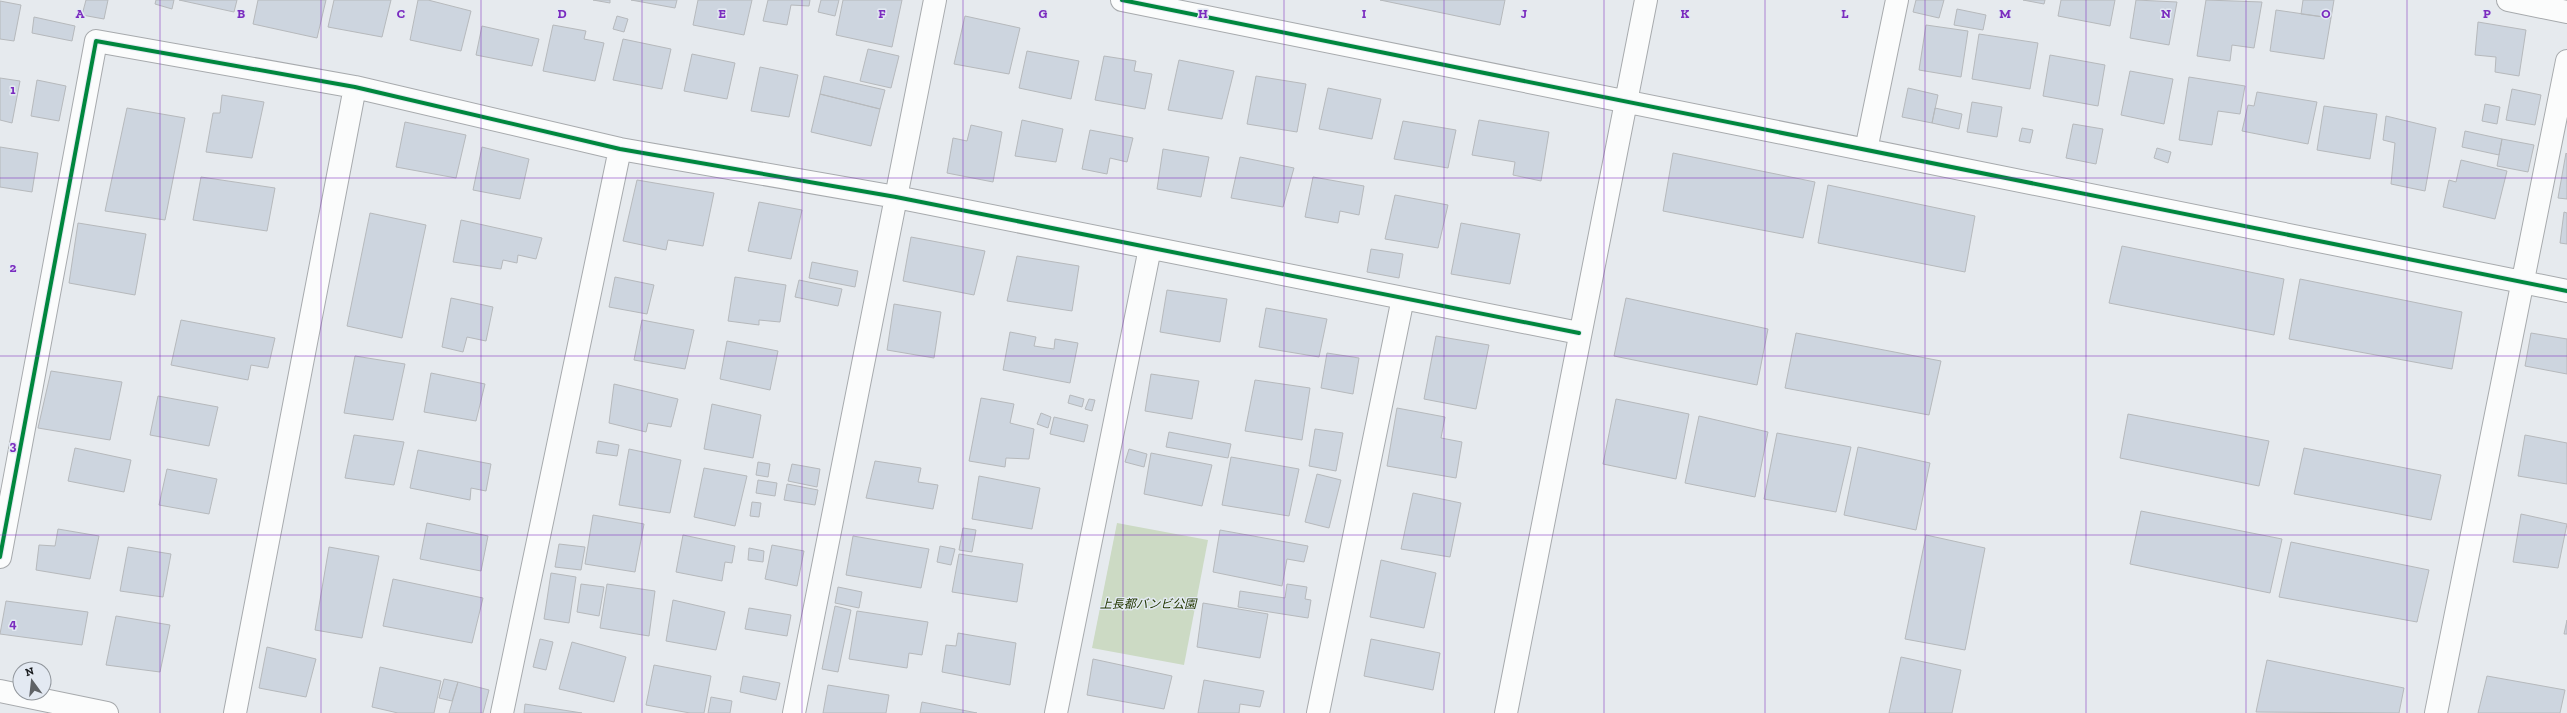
<svg xmlns="http://www.w3.org/2000/svg" width="2567" height="713" viewBox="0 0 2567 713" font-family="'Zilla Slab','Noto Sans JP',serif">
<style>
.park{fill:#ccdac4}
.building{fill:#cdd5df;stroke:#b6b9bc}
.lines{fill:none;stroke-linecap:round;stroke-linejoin:round}
.minor-casing{stroke:#a7aaad;stroke-width:24}
.minor{stroke:#fbfcfc;stroke-width:22}
.cycleway-casing{stroke:#e3e9f2;stroke-width:6}
.cycleway{stroke:#00873e;stroke-width:4}
.grid{fill:none;stroke:#7b2cbf;stroke-width:1;stroke-opacity:0.55}
.labels{text-anchor:middle;dominant-baseline:central;stroke-width:3;stroke-linejoin:round;paint-order:stroke}
.park-label{font-size:12px;font-style:italic;fill:#233802;stroke:#e3e9f2}
.grid-label{font-size:13px;text-anchor:middle;font-weight:bold;fill:#7b2cbf;stroke:#e3e9f2;stroke-width:3;stroke-linejoin:round;paint-order:stroke}
</style>
<rect width="100%" height="100%" fill="#e6eaee"/>
<path class="park" d="M 1117,523 L 1208,540 L 1184,665 L 1092,648 Z"/>
<path class="building" d="M 86,0 L 108,0 L 104,19 L 82,15 Z
M 156,0 L 174,0 L 172,9 L 155,4 Z
M 179,0 L 237,0 L 234,12 Z
M 258,0 L 326,0 L 317,38 L 253,24 Z
M 334,0 L 391,0 L 382,37 L 328,27 Z
M 418,0 L 428,0 L 471,11 L 461,51 L 410,40 Z
M 593,0 L 610,0 L 610,3 Z
M 631,0 L 677,0 L 675,8 Z
M 698,0 L 752,0 L 744,35 L 693,25 Z
M 768,0 L 810,0 L 809,6 L 791,5 L 787,25 L 763,21 Z
M 821,0 L 839,0 L 835,16 L 818,12 Z
M 843,0 L 902,0 L 892,47 L 836,35 Z
M 1380,0 L 1505,0 L 1500,25 Z
M 1916,0 L 1944,0 L 1939,18 L 1913,12 Z
M 2023,0 L 2045,0 L 2044,4 Z
M 2061,0 L 2115,0 L 2110,26 L 2058,16 Z
M 2136,0 L 2177,2 L 2169,45 L 2130,38 Z
M 2206,0 L 2262,2 L 2254,48 L 2232,45 L 2230,61 L 2197,56 Z
M 2303,0 L 2334,0 L 2331,18 L 2301,14 Z
M 0,1 L 21,5 L 14,41 L 0,39 Z
M 1957,9 L 1986,15 L 1983,30 L 1954,25 Z
M 2276,10 L 2331,18 L 2324,59 L 2270,51 Z
M 617,16 L 628,19 L 624,32 L 613,29 Z
M 965,16 L 1020,28 L 1009,74 L 954,64 Z
M 34,17 L 75,26 L 72,41 L 32,33 Z
M 2478,22 L 2526,30 L 2519,76 L 2495,72 L 2496,57 L 2475,55 Z
M 553,25 L 586,31 L 584,39 L 604,43 L 595,81 L 543,71 Z
M 1926,25 L 1968,31 L 1961,77 L 1919,70 Z
M 482,26 L 539,39 L 532,66 L 476,55 Z
M 1979,34 L 2038,43 L 2030,89 L 1972,79 Z
M 623,39 L 671,49 L 662,89 L 613,80 Z
M 868,49 L 899,56 L 891,88 L 860,81 Z
M 1027,51 L 1079,61 L 1071,99 L 1019,88 Z
M 692,54 L 735,63 L 727,99 L 684,91 Z
M 2050,55 L 2105,65 L 2098,106 L 2043,96 Z
M 1104,56 L 1136,61 L 1134,71 L 1152,74 L 1145,109 L 1095,100 Z
M 1179,60 L 1234,71 L 1222,119 L 1168,110 Z
M 760,67 L 798,75 L 789,117 L 751,111 Z
M 2130,71 L 2173,79 L 2164,124 L 2121,115 Z
M 824,76 L 885,90 L 880,109 L 820,94 Z
M 1256,76 L 1306,84 L 1297,132 L 1247,124 Z
M 2189,77 L 2245,86 L 2240,114 L 2218,111 L 2212,145 L 2179,140 Z
M 0,78 L 20,81 L 12,123 L 0,120 Z
M 37,80 L 66,86 L 59,121 L 31,116 Z
M 1328,88 L 1381,99 L 1372,139 L 1319,129 Z
M 1908,88 L 1938,95 L 1932,123 L 1902,117 Z
M 2512,89 L 2541,95 L 2535,125 L 2506,120 Z
M 2257,92 L 2317,102 L 2308,144 L 2242,131 L 2248,105 L 2254,106 Z
M 820,94 L 880,109 L 871,146 L 811,132 Z
M 222,95 L 264,102 L 252,158 L 206,152 L 213,113 L 220,113 Z
M 1972,102 L 2002,107 L 1997,137 L 1967,132 Z
M 2485,104 L 2500,107 L 2497,124 L 2482,121 Z
M 2324,106 L 2377,114 L 2370,159 L 2317,150 Z
M 127,108 L 185,118 L 165,220 L 105,211 Z
M 1935,108 L 1962,114 L 1959,129 L 1932,123 Z
M 2386,116 L 2436,128 L 2425,191 L 2391,184 L 2395,143 L 2383,140 Z
M 1022,120 L 1063,129 L 1056,162 L 1015,156 Z
M 1479,120 L 1549,132 L 1541,181 L 1513,175 L 1515,162 L 1472,155 Z
M 1403,121 L 1456,130 L 1448,168 L 1394,159 Z
M 405,122 L 466,135 L 456,178 L 396,167 Z
M 2073,124 L 2103,129 L 2096,164 L 2066,158 Z
M 971,125 L 1002,132 L 993,182 L 947,173 L 953,138 L 967,141 Z
M 2022,128 L 2033,130 L 2030,143 L 2019,141 Z
M 1090,130 L 1133,138 L 1127,162 L 1110,158 L 1107,174 L 1082,169 Z
M 2465,131 L 2502,139 L 2499,155 L 2462,147 Z
M 2502,139 L 2534,145 L 2528,172 L 2497,166 Z
M 0,147 L 38,153 L 32,192 L 0,187 Z
M 482,147 L 529,159 L 520,199 L 473,190 Z
M 2157,148 L 2171,152 L 2168,163 L 2154,158 Z
M 1163,149 L 1209,157 L 1201,197 L 1157,189 Z
M 1673,153 L 1815,182 L 1803,238 L 1663,211 Z
M 2566,153 L 2567,154 L 2567,199 L 2558,198 Z
M 1240,157 L 1294,168 L 1283,207 L 1231,198 Z
M 2461,160 L 2507,171 L 2495,219 L 2443,207 L 2449,180 L 2456,182 Z
M 201,177 L 275,188 L 267,231 L 193,220 Z
M 1313,177 L 1364,186 L 1359,215 L 1340,211 L 1338,223 L 1305,217 Z
M 637,180 L 714,193 L 703,246 L 668,240 L 666,250 L 623,241 Z
M 1828,185 L 1975,216 L 1965,272 L 1818,243 Z
M 1395,195 L 1448,205 L 1438,248 L 1385,239 Z
M 759,202 L 802,210 L 791,259 L 748,251 Z
M 2564,212 L 2567,213 L 2567,244 L 2560,243 Z
M 370,213 L 426,225 L 402,338 L 347,326 Z
M 461,220 L 542,238 L 536,259 L 518,255 L 517,263 L 503,260 L 501,269 L 453,262 Z
M 78,223 L 146,234 L 135,295 L 69,283 Z
M 1461,223 L 1520,234 L 1510,284 L 1451,274 Z
M 911,237 L 985,251 L 974,295 L 903,281 Z
M 2122,246 L 2284,279 L 2274,335 L 2109,303 Z
M 1371,249 L 1403,254 L 1399,278 L 1367,272 Z
M 1017,256 L 1079,266 L 1072,311 L 1007,301 Z
M 812,262 L 858,271 L 855,287 L 809,278 Z
M 615,277 L 654,285 L 647,314 L 609,307 Z
M 735,277 L 786,285 L 780,322 L 759,320 L 759,325 L 728,321 Z
M 2300,279 L 2462,312 L 2452,369 L 2289,339 Z
M 799,280 L 842,289 L 838,306 L 795,297 Z
M 1167,290 L 1227,299 L 1220,342 L 1160,332 Z
M 451,298 L 493,307 L 486,341 L 467,337 L 463,352 L 442,347 Z
M 1626,298 L 1768,329 L 1757,385 L 1614,356 Z
M 894,304 L 941,312 L 934,358 L 887,350 Z
M 1266,308 L 1327,319 L 1319,357 L 1259,347 Z
M 181,320 L 275,338 L 268,368 L 251,365 L 248,380 L 171,365 Z
M 642,320 L 694,330 L 685,369 L 634,360 Z
M 1010,332 L 1036,337 L 1034,346 L 1054,349 L 1055,339 L 1078,343 L 1070,383 L 1003,370 Z
M 1796,333 L 1941,361 L 1929,415 L 1785,388 Z
M 2531,333 L 2567,339 L 2567,374 L 2525,366 Z
M 1436,336 L 1489,345 L 1476,409 L 1424,399 Z
M 727,341 L 778,351 L 770,390 L 720,379 Z
M 1327,353 L 1359,358 L 1353,394 L 1321,388 Z
M 355,356 L 405,364 L 393,420 L 344,413 Z
M 51,371 L 122,382 L 110,440 L 38,428 Z
M 431,373 L 485,384 L 476,421 L 424,412 Z
M 1151,374 L 1199,381 L 1192,419 L 1145,411 Z
M 1255,380 L 1310,388 L 1302,440 L 1245,431 Z
M 614,384 L 678,399 L 671,427 L 648,423 L 646,432 L 609,423 Z
M 1070,395 L 1084,399 L 1082,407 L 1068,403 Z
M 158,396 L 218,407 L 209,446 L 150,435 Z
M 981,398 L 1014,404 L 1010,423 L 1034,429 L 1029,459 L 1006,458 L 1005,467 L 969,461 Z
M 1089,399 L 1095,400 L 1092,411 L 1085,409 Z
M 1616,399 L 1689,414 L 1676,479 L 1603,464 Z
M 712,404 L 761,415 L 753,458 L 704,449 Z
M 1397,408 L 1445,417 L 1441,438 L 1462,442 L 1456,478 L 1387,466 Z
M 1041,413 L 1051,417 L 1048,428 L 1037,424 Z
M 2128,414 L 2269,441 L 2259,486 L 2120,458 Z
M 1699,416 L 1768,432 L 1755,497 L 1685,483 Z
M 1054,417 L 1088,425 L 1084,442 L 1050,434 Z
M 1315,429 L 1343,433 L 1336,471 L 1309,466 Z
M 1169,432 L 1231,444 L 1228,458 L 1166,447 Z
M 1777,433 L 1851,447 L 1836,512 L 1764,499 Z
M 354,435 L 404,442 L 394,485 L 345,478 Z
M 2525,435 L 2567,443 L 2567,484 L 2518,476 Z
M 598,441 L 619,445 L 617,456 L 596,453 Z
M 1858,447 L 1930,463 L 1916,530 L 1844,515 Z
M 75,448 L 131,460 L 124,492 L 68,481 Z
M 2304,448 L 2441,475 L 2431,520 L 2294,494 Z
M 629,449 L 681,460 L 670,513 L 619,505 Z
M 1129,449 L 1147,454 L 1144,467 L 1125,462 Z
M 418,450 L 491,464 L 486,491 L 471,488 L 470,500 L 410,488 Z
M 1151,453 L 1212,465 L 1202,506 L 1144,494 Z
M 1231,457 L 1299,469 L 1289,516 L 1222,505 Z
M 875,461 L 921,468 L 918,482 L 938,485 L 933,509 L 866,498 Z
M 758,462 L 770,464 L 768,477 L 756,475 Z
M 792,464 L 820,469 L 817,487 L 788,481 Z
M 704,468 L 747,476 L 735,526 L 694,517 Z
M 167,469 L 217,479 L 209,514 L 159,505 Z
M 1317,474 L 1341,480 L 1329,528 L 1305,522 Z
M 979,476 L 1040,488 L 1032,529 L 972,519 Z
M 758,480 L 777,483 L 775,496 L 756,493 Z
M 787,484 L 818,490 L 815,505 L 784,500 Z
M 1413,493 L 1461,503 L 1450,557 L 1401,549 Z
M 752,502 L 761,503 L 759,517 L 750,516 Z
M 2141,511 L 2282,539 L 2270,593 L 2130,564 Z
M 2521,514 L 2567,524 L 2558,568 L 2513,562 Z
M 593,515 L 644,524 L 635,572 L 585,564 Z
M 427,523 L 488,536 L 481,571 L 420,559 Z
M 963,528 L 976,530 L 972,552 L 959,550 Z
M 58,529 L 99,536 L 90,579 L 36,570 L 39,545 L 55,546 Z
M 1220,530 L 1308,546 L 1304,562 L 1287,559 L 1282,586 L 1213,572 Z
M 683,535 L 735,546 L 732,563 L 725,562 L 722,581 L 676,572 Z
M 1926,535 L 1985,548 L 1965,650 L 1905,639 Z
M 853,536 L 929,549 L 921,588 L 846,575 Z
M 2291,542 L 2429,570 L 2417,622 L 2279,597 Z
M 559,544 L 585,547 L 581,570 L 555,567 Z
M 772,545 L 804,551 L 797,586 L 765,579 Z
M 940,546 L 955,549 L 951,565 L 937,562 Z
M 128,547 L 171,554 L 163,597 L 120,591 Z
M 329,547 L 379,556 L 362,638 L 315,630 Z
M 749,548 L 764,551 L 763,562 L 748,560 Z
M 959,554 L 1023,564 L 1017,602 L 952,592 Z
M 1381,560 L 1436,573 L 1424,628 L 1370,617 Z
M 551,573 L 576,577 L 569,623 L 544,619 Z
M 393,579 L 483,598 L 472,643 L 383,626 Z
M 581,584 L 604,587 L 599,616 L 577,612 Z
M 607,584 L 655,591 L 649,636 L 600,628 Z
M 1287,584 L 1307,587 L 1305,599 L 1311,600 L 1308,618 L 1238,607 L 1240,591 L 1285,598 Z
M 838,587 L 862,592 L 859,608 L 835,603 Z
M 673,600 L 725,612 L 716,650 L 666,641 Z
M 6,601 L 88,612 L 82,645 L 0,634 Z
M 1203,603 L 1268,614 L 1260,658 L 1197,647 Z
M 835,606 L 851,610 L 838,672 L 822,669 Z
M 749,608 L 791,615 L 787,636 L 745,629 Z
M 857,611 L 928,622 L 922,655 L 909,653 L 907,668 L 849,659 Z
M 116,616 L 170,625 L 160,672 L 106,665 Z
M 2567,620 L 2567,634 L 2564,634 Z
M 958,633 L 1016,643 L 1010,685 L 942,672 L 946,645 L 956,646 Z
M 540,639 L 553,642 L 546,670 L 533,667 Z
M 1371,639 L 1440,653 L 1433,690 L 1364,676 Z
M 572,642 L 626,657 L 614,702 L 559,689 Z
M 267,647 L 316,659 L 306,697 L 259,688 Z
M 1901,657 L 1961,670 L 1952,713 L 1889,713 Z
M 1093,659 L 1172,676 L 1164,709 L 1087,695 Z
M 2267,660 L 2404,688 L 2399,713 L 2256,712 Z
M 654,665 L 711,676 L 704,713 L 690,713 L 646,705 Z
M 380,667 L 441,681 L 434,713 L 398,713 L 372,707 Z
M 743,676 L 780,683 L 776,700 L 740,692 Z
M 2487,676 L 2565,690 L 2560,713 L 2478,713 Z
M 444,679 L 458,682 L 452,701 L 439,698 Z
M 1204,680 L 1264,691 L 1260,707 L 1240,704 L 1239,713 L 1198,713 Z
M 458,682 L 489,690 L 483,713 L 449,713 Z
M 828,685 L 889,695 L 886,713 L 823,713 Z
M 711,697 L 732,701 L 730,713 L 708,713 Z
M 922,702 L 977,713 L 920,713 Z
M 525,704 L 582,713 L 524,713 Z"/>
<g class="lines">
<g class="minor-casing">
<path id="minor" d="M 1122,0 L 2567,291
M 2508,0 L 2567,12
M 1866,150 L 1897,0
M 0,557 L 96,41 L 355,87 L 620,149 L 896,197 L 1579,333
M 0,691 L 107,713
M 235,713 L 355,87
M 502,713 L 620,149
M 794,713 L 935,0
M 1056,713 L 1150,248
M 1318,713 L 1403,298
M 1506,713 L 1646,0
M 2436,713 L 2567,61"/>
</g>
<use href="#minor" class="minor"/>
<g class="cycleway-casing">
<path id="cycleway" d="M 1122,0 L 2567,291
M 0,557 L 96,41 L 355,87 L 620,149 L 896,197 L 1579,333"/>
</g>
<use href="#cycleway" class="cycleway"/>
</g>
<path class="grid" d="M 160,0 L 160,713M 321,0 L 321,713M 481,0 L 481,713M 642,0 L 642,713M 802,0 L 802,713M 963,0 L 963,713M 1123,0 L 1123,713M 1284,0 L 1284,713M 1444,0 L 1444,713M 1604,0 L 1604,713M 1765,0 L 1765,713M 1925,0 L 1925,713M 2086,0 L 2086,713M 2246,0 L 2246,713M 2407,0 L 2407,713M 0,178 L 2567,178M 0,356 L 2567,356M 0,535 L 2567,535"/>
<g class="labels">
<g class="park-label">
<text x="1148" y="604">上長都バンビ公園</text>
</g>
</g>
<g class="grid-label">
<text x="80" y="18">A</text>
<text x="241" y="18">B</text>
<text x="401" y="18">C</text>
<text x="562" y="18">D</text>
<text x="722" y="18">E</text>
<text x="882" y="18">F</text>
<text x="1043" y="18">G</text>
<text x="1203" y="18">H</text>
<text x="1364" y="18">I</text>
<text x="1524" y="18">J</text>
<text x="1685" y="18">K</text>
<text x="1845" y="18">L</text>
<text x="2005" y="18">M</text>
<text x="2166" y="18">N</text>
<text x="2326" y="18">O</text>
<text x="2487" y="18">P</text>
<text x="13" y="94">1</text>
<text x="13" y="272">2</text>
<text x="13" y="450">3</text>
<text x="13" y="628">4</text>
</g>
<g transform="translate(32 681) rotate(345)"><circle r="19" fill="#e3e9f2" stroke="#91969c"/>
<path d="M0-3L7 15L0 10L-7 15Z" fill="#5f6266"/>
<text y="-6" font-size="11" font-weight="bold" text-anchor="middle" fill="#16191c">N</text>
</g>
</svg>
